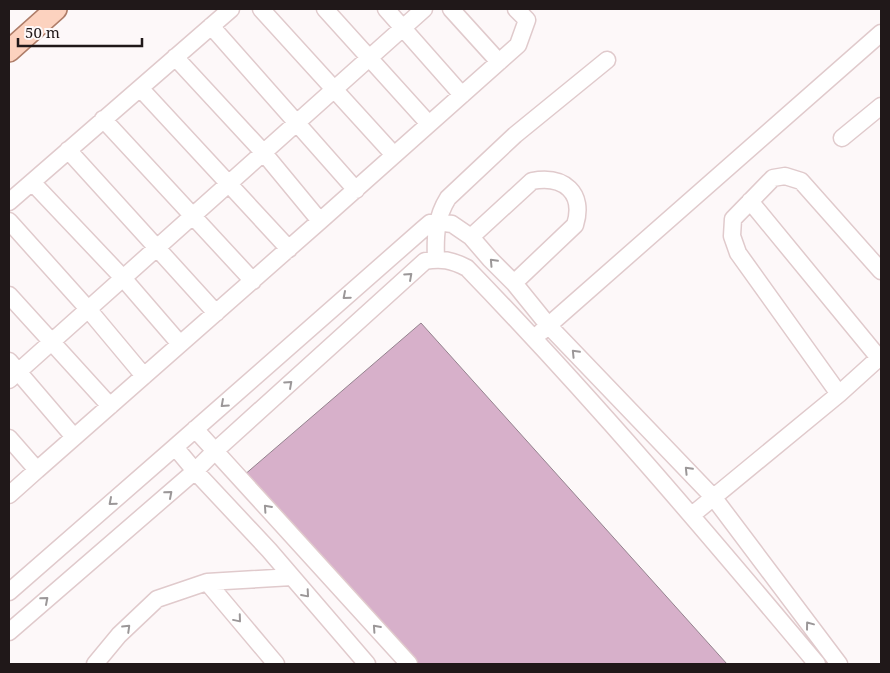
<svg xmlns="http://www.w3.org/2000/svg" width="890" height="673" viewBox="0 0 890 673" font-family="'Noto Serif',serif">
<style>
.building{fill:#d7b0ca;stroke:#94838e}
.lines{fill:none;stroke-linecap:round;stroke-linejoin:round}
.minor-casing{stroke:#e0cacc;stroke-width:19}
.major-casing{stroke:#ae7d69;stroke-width:24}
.minor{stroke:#fff;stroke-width:16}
.major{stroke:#fcd2bf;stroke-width:21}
.oneway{stroke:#9b9798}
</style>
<rect width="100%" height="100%" fill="#fdf8f9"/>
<path class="building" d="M 421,323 L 727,664 L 414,664 L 243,476 Z"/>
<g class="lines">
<g class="minor-casing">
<path id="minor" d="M 261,9 L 394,155
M 325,9 L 429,124
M 386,9 L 462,95
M 451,9 L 499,62
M 211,26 L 356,190
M 175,57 L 263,152 L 320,221
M 140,88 L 289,249
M 103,119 L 253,281
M 842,138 L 881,106
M 68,150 L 216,313
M 32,182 L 123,278 L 180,344
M 750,201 L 879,358
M 9,202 L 231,9
M 9,221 L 88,309 L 144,376
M 471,237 L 532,181 C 564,175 585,193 575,225 L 514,283
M 436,259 C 435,236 436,217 448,198 L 515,135 L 607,60
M 9,295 L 110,406
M 541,332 L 881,33
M 9,361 L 74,437
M 9,380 L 424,9
M 839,394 L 738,253 L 732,236 L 733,219 L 773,178 L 785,176 L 801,181 L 881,271
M 195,429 L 409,664
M 9,438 L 37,470 L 320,221 L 518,45 L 527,20 L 516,9
M 9,495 L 37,470
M 692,515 L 839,394 L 881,356
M 207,582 L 276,664
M 9,592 L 175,447
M 9,632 L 195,471 L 215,451 L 425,261 C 441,258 452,260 467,268 C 590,395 704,529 817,664
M 95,664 L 119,635 L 157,599 L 207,582 L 292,577
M 367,664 L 269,550 L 195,471 L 175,447 L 423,229 L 430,223 L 437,222 L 452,224 L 471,237 L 490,259 L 514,283 L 548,325 L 714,498 L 839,664"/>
</g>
<g class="major-casing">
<path id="major" d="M 9,51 L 56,9"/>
</g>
<use href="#minor" class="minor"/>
<use href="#major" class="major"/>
</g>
<defs><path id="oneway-chevron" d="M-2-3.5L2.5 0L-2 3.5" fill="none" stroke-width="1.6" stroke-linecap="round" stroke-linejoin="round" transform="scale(1.25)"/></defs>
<g class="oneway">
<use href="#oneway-chevron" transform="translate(493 262) rotate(-133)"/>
<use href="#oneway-chevron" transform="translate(409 276) rotate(-42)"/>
<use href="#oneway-chevron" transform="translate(346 296) rotate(139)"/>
<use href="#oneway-chevron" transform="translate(575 353) rotate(-134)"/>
<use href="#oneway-chevron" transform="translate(289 384) rotate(-42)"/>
<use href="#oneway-chevron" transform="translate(224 404) rotate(138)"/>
<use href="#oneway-chevron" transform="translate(688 470) rotate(-134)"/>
<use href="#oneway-chevron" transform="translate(169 494) rotate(-41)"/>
<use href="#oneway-chevron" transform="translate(112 502) rotate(139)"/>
<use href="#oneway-chevron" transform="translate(267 508) rotate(-132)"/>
<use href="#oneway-chevron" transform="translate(306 594) rotate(49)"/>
<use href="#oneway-chevron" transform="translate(45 600) rotate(-41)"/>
<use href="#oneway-chevron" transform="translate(238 619) rotate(50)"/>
<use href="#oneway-chevron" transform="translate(809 625) rotate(-127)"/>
<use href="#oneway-chevron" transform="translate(127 628) rotate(-44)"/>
<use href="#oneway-chevron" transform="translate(376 628) rotate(-132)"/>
</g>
<rect width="890" height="673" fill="none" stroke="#201819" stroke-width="20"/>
<path d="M18 38v8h124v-8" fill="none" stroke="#201819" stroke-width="2.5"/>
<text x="25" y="38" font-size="15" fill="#201819" stroke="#fdf8f9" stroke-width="4" paint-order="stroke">50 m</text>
</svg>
